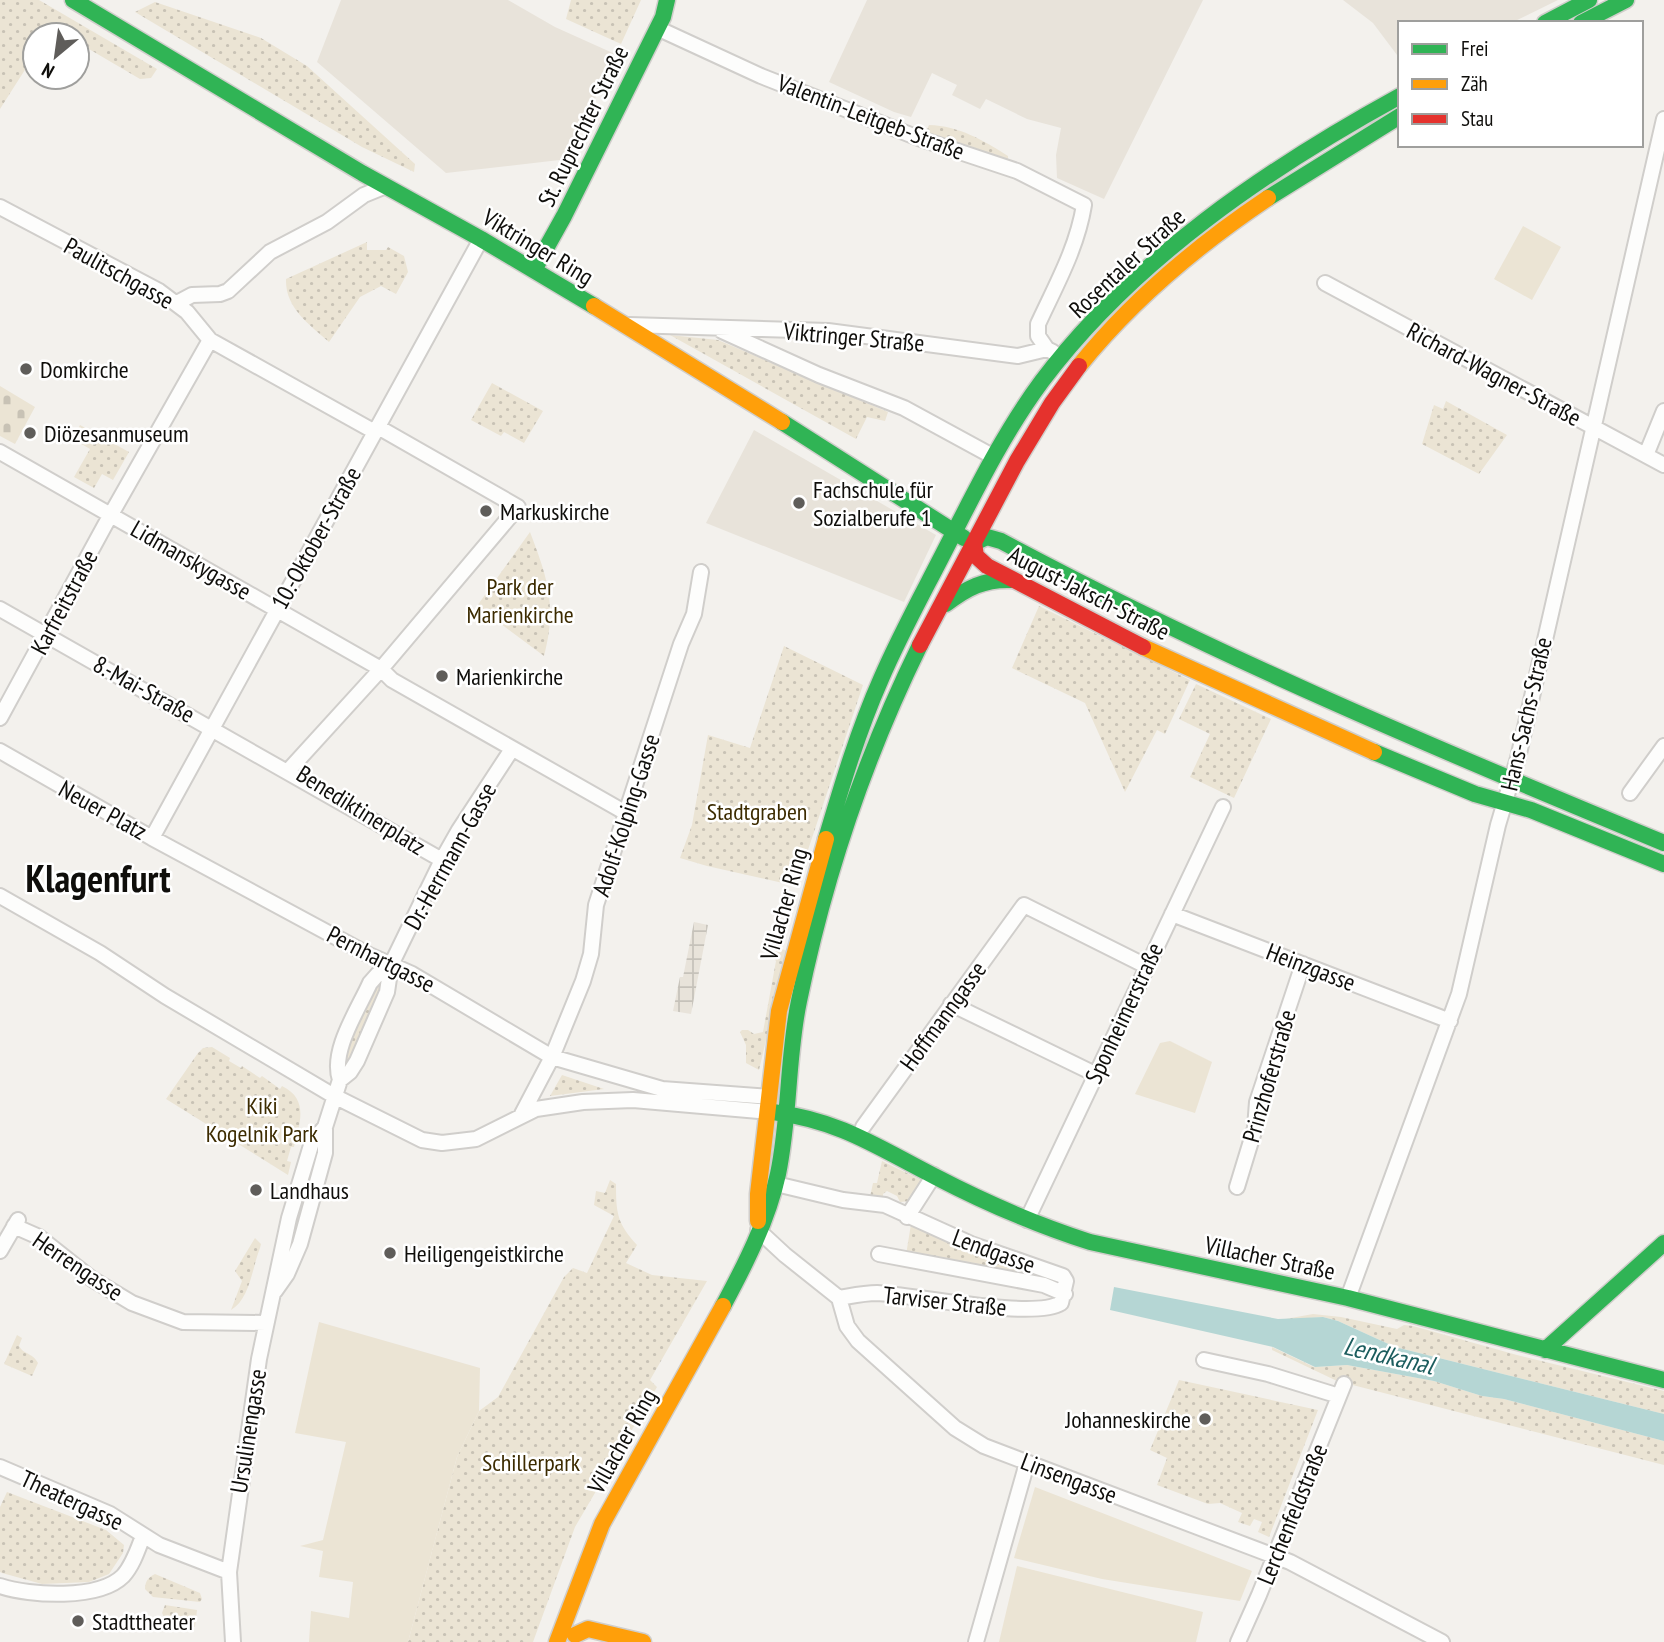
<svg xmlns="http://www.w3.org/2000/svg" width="1664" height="1642" viewBox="0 0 1664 1642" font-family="'PT Sans Narrow',sans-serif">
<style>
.built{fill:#e8e3da}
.industrial{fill:url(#industrial-grid)}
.grass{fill:url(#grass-dots)}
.cemetery{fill:url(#cemetery-stones)}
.garden{fill:#ebe4d4}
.water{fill:#b5d6d4}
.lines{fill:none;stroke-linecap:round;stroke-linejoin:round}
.street-casing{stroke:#d0cecb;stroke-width:18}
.fast-casing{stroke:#d0cecb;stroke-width:19}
.slow-casing{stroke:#d0cecb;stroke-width:19}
.jam-casing{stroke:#d0cecb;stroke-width:19}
.street{stroke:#fdfdfc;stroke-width:14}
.fast{stroke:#30b455;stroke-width:16}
.slow{stroke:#ff9f0a;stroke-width:16}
.jam{stroke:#e5322d;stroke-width:16}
.poi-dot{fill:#5f5d5a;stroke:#fff;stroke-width:2.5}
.labels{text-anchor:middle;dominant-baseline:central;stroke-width:5;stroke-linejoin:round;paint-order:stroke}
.street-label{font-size:24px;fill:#0f0e0b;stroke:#fff}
.poi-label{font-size:24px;fill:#0f0e0b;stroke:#fff;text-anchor:start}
.park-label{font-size:24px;fill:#3c2b00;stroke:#fff}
.water-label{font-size:26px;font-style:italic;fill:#1c5d5e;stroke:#fff}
.town-label{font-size:38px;font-weight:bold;fill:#0f0e0b;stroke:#fff}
</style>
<defs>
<pattern id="industrial-grid" width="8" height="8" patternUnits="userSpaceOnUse" patternTransform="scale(1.75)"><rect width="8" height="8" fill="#e8e3da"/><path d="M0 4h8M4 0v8" fill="none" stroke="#c6c2ba"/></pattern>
<pattern id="grass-dots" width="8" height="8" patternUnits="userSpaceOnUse" patternTransform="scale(1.75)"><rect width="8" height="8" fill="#ebe4d4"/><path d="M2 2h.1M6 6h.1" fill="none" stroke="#c8c2b5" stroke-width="1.8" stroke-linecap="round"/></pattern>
<pattern id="cemetery-stones" width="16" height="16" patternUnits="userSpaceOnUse" patternTransform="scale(1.75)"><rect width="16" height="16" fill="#ebe4d4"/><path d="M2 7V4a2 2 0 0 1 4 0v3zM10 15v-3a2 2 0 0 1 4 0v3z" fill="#c8c2b5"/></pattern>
</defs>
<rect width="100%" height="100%" fill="#f3f1ed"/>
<path class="built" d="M 341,0 L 508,0 L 555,27 L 615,54 L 568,159 L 446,173 L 317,62 Z
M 867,0 L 1203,0 L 1104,199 L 1057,178 L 1056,155 L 1061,128 L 1027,119 L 986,99 L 980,109 L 952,95 L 957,85 L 932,73 L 911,117 L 894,112 L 829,82 Z
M 1343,0 L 1558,0 L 1511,23 L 1400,23 L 1400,59 L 1373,23 Z
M 754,430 L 936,535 L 904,602 L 706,523 Z"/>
<path class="industrial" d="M 694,922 L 708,925 L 691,1014 L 673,1011 L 680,977 L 683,977 Z"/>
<path class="grass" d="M 0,0 L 39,0 L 157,69 L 151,78 L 140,79 L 77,42 L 77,35 L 65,35 L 52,28 L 47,35 L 35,35 L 35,54 L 0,109 Z
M 571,0 L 641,0 L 621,44 L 566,19 Z
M 155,2 L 261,38 L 307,66 L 415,164 L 414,172 L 362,147 L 135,12 Z
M 929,125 C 959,126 983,140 1008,156 L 1008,160 L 925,134 Z
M 367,242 L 367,250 L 386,250 L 388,247 L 404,256 L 408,272 L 396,294 L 381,286 L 360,297 L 329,342 C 309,324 285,308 286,279 Z
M 670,335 L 718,340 L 888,412 L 885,421 L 867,417 L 856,439 Z
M 492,383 L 543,411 L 524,443 L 504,432 L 501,436 L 471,420 Z
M 1446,401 L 1507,435 L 1479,474 L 1422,444 L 1434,405 L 1443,409 Z
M 80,425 L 129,452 L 113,480 L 102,474 L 94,488 L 74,477 L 90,449 L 73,439 Z
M 530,532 C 548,579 557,606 544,656 L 477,606 Z
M 1039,606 L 1190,680 L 1165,734 L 1157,730 L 1125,792 L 1085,703 L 1012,668 Z
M 784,646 L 863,685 L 796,886 L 707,866 L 680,858 L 692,825 L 708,735 L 750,748 Z
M 1196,684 L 1271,719 L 1234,798 L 1190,777 L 1210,734 L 1179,719 Z
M 777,947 L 787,951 L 759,1070 L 746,1063 L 746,1045 L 740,1032 L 742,1030 L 748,1030 L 754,1034 L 763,1032 L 776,961 L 769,952 Z
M 380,981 L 383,986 L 346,1071 L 340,1067 L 375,986 Z
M 212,1047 L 230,1058 L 229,1061 L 241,1068 L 242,1066 L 260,1078 L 262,1076 L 280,1089 L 282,1086 C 309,1099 300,1123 294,1147 L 291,1147 L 287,1161 L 291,1162 L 288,1175 L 166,1099 L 198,1053 L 203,1048 Z
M 562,1075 L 604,1089 L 550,1096 Z
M 882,1161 L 921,1180 L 911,1201 L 900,1202 L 897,1196 L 887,1191 L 883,1194 L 883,1201 L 870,1197 L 873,1183 L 877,1183 Z
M 610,1180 L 616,1184 C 616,1213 617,1223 637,1245 L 626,1263 L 652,1275 L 707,1281 L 650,1380 L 657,1387 L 575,1527 L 533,1642 L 408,1642 L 457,1457 L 479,1411 L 498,1397 L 564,1277 L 573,1268 L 587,1273 L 614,1216 L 594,1205 L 596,1191 L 605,1193 Z
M 911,1224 L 1053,1278 L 1053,1283 L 906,1255 Z
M 255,1238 L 261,1244 L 260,1248 C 252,1268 250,1299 231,1310 L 242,1281 L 235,1271 Z
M 1313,1314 L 1341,1317 L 1397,1329 L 1404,1325 L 1413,1326 L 1517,1355 L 1664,1391 L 1664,1414 L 1395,1347 L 1338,1321 L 1323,1317 L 1280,1320 Z
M 17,1335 L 22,1338 L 19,1346 C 24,1355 32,1352 38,1363 L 32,1376 L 4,1364 Z
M 1272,1347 L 1314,1367 L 1347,1365 L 1434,1381 L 1482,1396 L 1504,1399 L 1664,1441 L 1664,1465 L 1337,1381 L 1272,1350 Z
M 1179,1380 L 1318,1410 L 1269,1537 L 1258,1532 L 1262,1522 L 1254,1519 L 1250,1526 L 1238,1522 L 1242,1513 L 1220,1503 L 1208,1504 L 1157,1485 L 1167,1458 L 1150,1450 Z
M 7,1492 L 106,1530 L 124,1545 L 123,1553 L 109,1574 L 89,1582 L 42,1584 L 2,1573 L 0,1572 L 0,1507 Z
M 155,1574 L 200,1593 L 202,1599 L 200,1602 L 153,1597 L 145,1589 C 145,1582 148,1577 155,1574 Z
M 165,1605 L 197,1610 L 195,1627 L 181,1624 L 169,1628 L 162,1613 Z"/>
<path class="cemetery" d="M 0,386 L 35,407 L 15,444 L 0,436 Z"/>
<path class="garden" d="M 1523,226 L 1561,247 L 1532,300 L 1494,279 Z
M 1170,1041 L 1212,1062 L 1195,1113 L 1135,1094 L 1160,1043 Z
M 319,1322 L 480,1368 L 479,1411 L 457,1457 L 408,1642 L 309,1642 L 311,1611 L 349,1618 L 353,1582 L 319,1577 L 323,1551 L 300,1546 L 323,1540 L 346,1442 L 295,1433 Z
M 1035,1487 L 1252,1571 L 1240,1601 L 1102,1579 L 1014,1558 Z
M 1017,1566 L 1203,1612 L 1196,1642 L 999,1642 Z"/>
<path class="water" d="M 1114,1287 L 1278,1319 L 1323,1317 L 1338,1321 L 1395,1347 L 1664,1414 L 1664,1441 L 1504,1399 L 1482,1396 L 1434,1381 L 1347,1365 L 1315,1367 L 1273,1347 L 1110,1310 Z"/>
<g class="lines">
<g class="street-casing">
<path id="street" d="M 657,28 L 761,76 L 921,139 L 1017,171 L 1084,205 C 1077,248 1056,285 1038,324 L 1038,336 L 1047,349
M 0,207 L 159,291 L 187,312 L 210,340 L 375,432
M 1325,283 L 1664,465
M 177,303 L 192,295 L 220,294 L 228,291 L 270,252 L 327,222 L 364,195 L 386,186
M 629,325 L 828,331 L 1018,356 L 1047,349 L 1053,352
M 722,331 L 819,375 L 904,408 L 994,457
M 0,452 L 381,669 L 392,680 L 626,813
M 1646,455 L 1664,411
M 0,609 L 442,860
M 0,718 L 105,525 L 210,340
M 0,751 L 152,838 L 369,955 L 412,974 L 552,1057 L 662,1089 L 770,1097
M 288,771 L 381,669 L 518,507 L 378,427
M 1630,793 L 1664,746
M 152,838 L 481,239
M 0,896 L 100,953 L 165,996 L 334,1096 L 422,1140 L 442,1143 L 476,1139 L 536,1109 L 583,1102 L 633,1100 L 769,1112
M 1172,914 L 1450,1021
M 951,1004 L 1095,1074
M 340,1080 C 330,1051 358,1010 370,983 L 378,974 L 391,965
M 522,1114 L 552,1057 L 583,981 L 591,954 L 596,905 L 681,644 L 694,614 L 701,572
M 863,1127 L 1024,905 L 1146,966
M 776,1184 L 843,1200 L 885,1205 L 971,1244 L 1063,1276 L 1066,1281 L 1061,1303 C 1034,1320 914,1295 877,1293 C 864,1293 851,1296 839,1298
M 1237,1187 L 1255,1128 L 1257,1102 L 1303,964
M 907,1217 L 934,1175
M 1027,1220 L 1223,807
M 14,1226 L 39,1237 L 92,1279 L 132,1303 L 183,1322 L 266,1323
M 758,1230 L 785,1255 L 839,1298 L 847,1326 L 858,1341 L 955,1428 L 984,1446 L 1290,1562 L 1442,1642
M 0,1251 L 18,1220
M 879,1254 L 1044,1285 L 1065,1294
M 275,1291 L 287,1274 L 300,1244 L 325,1153 L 325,1127 L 340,1080 L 350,1072 L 357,1061 L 387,992 L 391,965 L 442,860 L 459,830 L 512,749
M 1348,1298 L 1459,994 L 1498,825 L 1518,758 L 1664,119
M 1204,1360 L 1268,1374 L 1339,1396
M 0,1467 L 110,1514 L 159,1545 L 229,1572
M 0,1586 C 30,1596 99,1600 123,1576 C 133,1565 138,1549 143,1536
M 233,1642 L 229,1572 L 259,1359 L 289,1218 L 312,1142 L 325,1127
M 976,1642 L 1027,1463
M 1238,1642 L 1259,1595 L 1344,1384"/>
</g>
<g class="fast-casing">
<path id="fast" d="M 73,0 L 362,173 L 481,239 L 594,306
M 1545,23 L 1589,0
M 1581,23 L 1626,0
M 1268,198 L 1400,116
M 534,270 L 564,216 L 663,17 L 667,0
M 782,422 L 964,538
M 974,543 L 987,537 L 1001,541 C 1216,656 1439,750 1664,843
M 946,604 C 967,588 984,579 1011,580
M 1374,752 L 1475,794 L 1531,810 L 1664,864
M 826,839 C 842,785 858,731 881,679 C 899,637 921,597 942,556 C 973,496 1002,435 1042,381 C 1134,259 1267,169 1400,96
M 773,1112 C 841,1121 877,1147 936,1177 C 986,1203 1037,1225 1090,1242 L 1348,1298 L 1664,1380
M 723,1306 C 745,1265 768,1220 778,1174 C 790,1117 787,1058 799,1001 C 824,879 865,757 920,645
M 1545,1350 L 1664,1243"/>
</g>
<g class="slow-casing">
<path id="slow" d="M 594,306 L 782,422
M 1079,366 C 1132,300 1198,245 1268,198
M 1143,647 L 1374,752
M 758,1221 L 758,1194 L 779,1011 L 826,839
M 575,1635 L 588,1629 L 643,1642
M 557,1642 L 602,1524 L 723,1306"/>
</g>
<g class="jam-casing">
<path id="jam" d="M 974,543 L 976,556 L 987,566 L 1143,647
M 920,645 L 1017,461 L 1052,403 L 1079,366"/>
</g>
<use href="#street" class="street"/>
<use href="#fast" class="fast"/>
<use href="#slow" class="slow"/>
<use href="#jam" class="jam"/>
</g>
<g class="poi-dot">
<circle cx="26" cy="369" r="7"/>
<circle cx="30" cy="433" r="7"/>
<circle cx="799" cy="503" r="7"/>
<circle cx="486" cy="511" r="7"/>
<circle cx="442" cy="676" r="7"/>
<circle cx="256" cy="1190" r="7"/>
<circle cx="390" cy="1253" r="7"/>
<circle cx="1205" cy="1419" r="7"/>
<circle cx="78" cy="1621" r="7"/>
</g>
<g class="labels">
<g class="street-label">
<text transform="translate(871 117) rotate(21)">Valentin-Leitgeb-Straße</text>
<text transform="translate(583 126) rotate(-64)">St. Ruprechter Straße</text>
<text transform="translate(538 247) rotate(31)">Viktringer Ring</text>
<text transform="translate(1127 263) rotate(-43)">Rosentaler Straße</text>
<text transform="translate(119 273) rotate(29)">Paulitschgasse</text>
<text transform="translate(854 337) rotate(5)">Viktringer Straße</text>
<text transform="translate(1494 374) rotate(28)">Richard-Wagner-Straße</text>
<text transform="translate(316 538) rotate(-61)">10.-Oktober-Straße</text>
<text transform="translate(191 560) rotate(30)">Lidmanskygasse</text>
<text transform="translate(1089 593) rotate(27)">August-Jaksch-Straße</text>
<text transform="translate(64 602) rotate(-62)">Karfreitstraße</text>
<text transform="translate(144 689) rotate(29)">8.-Mai-Straße</text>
<text transform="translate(1526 714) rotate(-77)">Hans-Sachs-Straße</text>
<text transform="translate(103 810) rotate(29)">Neuer Platz</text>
<text transform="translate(361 810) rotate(32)">Benediktinerplatz</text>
<text transform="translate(626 815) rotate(-72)">Adolf-Kolping-Gasse</text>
<text transform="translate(450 856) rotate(-61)">Dr.-Herrmann-Gasse</text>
<text transform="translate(784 904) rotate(-74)">Villacher Ring</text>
<text transform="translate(381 959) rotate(27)">Pernhartgasse</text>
<text transform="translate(1311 967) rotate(21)">Heinzgasse</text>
<text transform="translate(1124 1013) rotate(-65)">Sponheimerstraße</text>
<text transform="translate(943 1016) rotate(-54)">Hoffmanngasse</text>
<text transform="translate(1269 1076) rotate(-74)">Prinzhoferstraße</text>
<text transform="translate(994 1251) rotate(20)">Lendgasse</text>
<text transform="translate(1270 1258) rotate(12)">Villacher Straße</text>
<text transform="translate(78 1266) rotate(34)">Herrengasse</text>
<text transform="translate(945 1301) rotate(6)">Tarviser Straße</text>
<text transform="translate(248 1431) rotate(-81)">Ursulinengasse</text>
<text transform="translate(622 1441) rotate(-61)">Villacher Ring</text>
<text transform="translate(1069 1478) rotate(21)">Linsengasse</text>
<text transform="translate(72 1500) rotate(25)">Theatergasse</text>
<text transform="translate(1292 1514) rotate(-68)">Lerchenfeldstraße</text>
</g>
<g class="poi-label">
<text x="40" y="369">Domkirche</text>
<text x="44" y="433">Diözesanmuseum</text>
<text x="813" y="489">Fachschule für<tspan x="813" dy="28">Sozialberufe 1</tspan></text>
<text x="500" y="511">Markuskirche</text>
<text x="456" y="676">Marienkirche</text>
<text x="270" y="1190">Landhaus</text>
<text x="404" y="1253">Heiligengeistkirche</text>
<text x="1191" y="1419" text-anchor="end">Johanneskirche</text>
<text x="92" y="1621">Stadttheater</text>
</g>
<g class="park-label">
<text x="520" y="586">Park der<tspan x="520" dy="28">Marienkirche</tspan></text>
<text x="757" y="811">Stadtgraben</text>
<text x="262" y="1105">Kiki<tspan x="262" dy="28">Kogelnik Park</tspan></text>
<text x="531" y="1462">Schillerpark</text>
</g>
<g class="water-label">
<text transform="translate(1389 1355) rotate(13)">Lendkanal</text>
</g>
<g class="town-label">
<text x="98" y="877">Klagenfurt</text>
</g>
</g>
<rect x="1398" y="21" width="245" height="126" fill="#ffffff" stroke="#9f9f9d" stroke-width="2"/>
<rect x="1412" y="44" width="35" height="10" fill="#30b455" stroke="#9f9f9d" stroke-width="2"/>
<text x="1461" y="56" font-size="21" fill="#0f0e0b">Frei</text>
<rect x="1412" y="79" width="35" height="10" fill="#ff9f0a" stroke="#9f9f9d" stroke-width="2"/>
<text x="1461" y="91" font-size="21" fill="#0f0e0b">Zäh</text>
<rect x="1412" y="114" width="35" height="10" fill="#e5322d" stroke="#9f9f9d" stroke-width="2"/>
<text x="1461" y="126" font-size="21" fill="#0f0e0b">Stau</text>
<g transform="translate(56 56) rotate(209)"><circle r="33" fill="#ffffff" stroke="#9f9f9d" stroke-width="2"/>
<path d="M0-5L12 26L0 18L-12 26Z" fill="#5f5d5a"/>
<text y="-10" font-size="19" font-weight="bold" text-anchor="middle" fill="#0f0e0b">N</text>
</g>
</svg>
